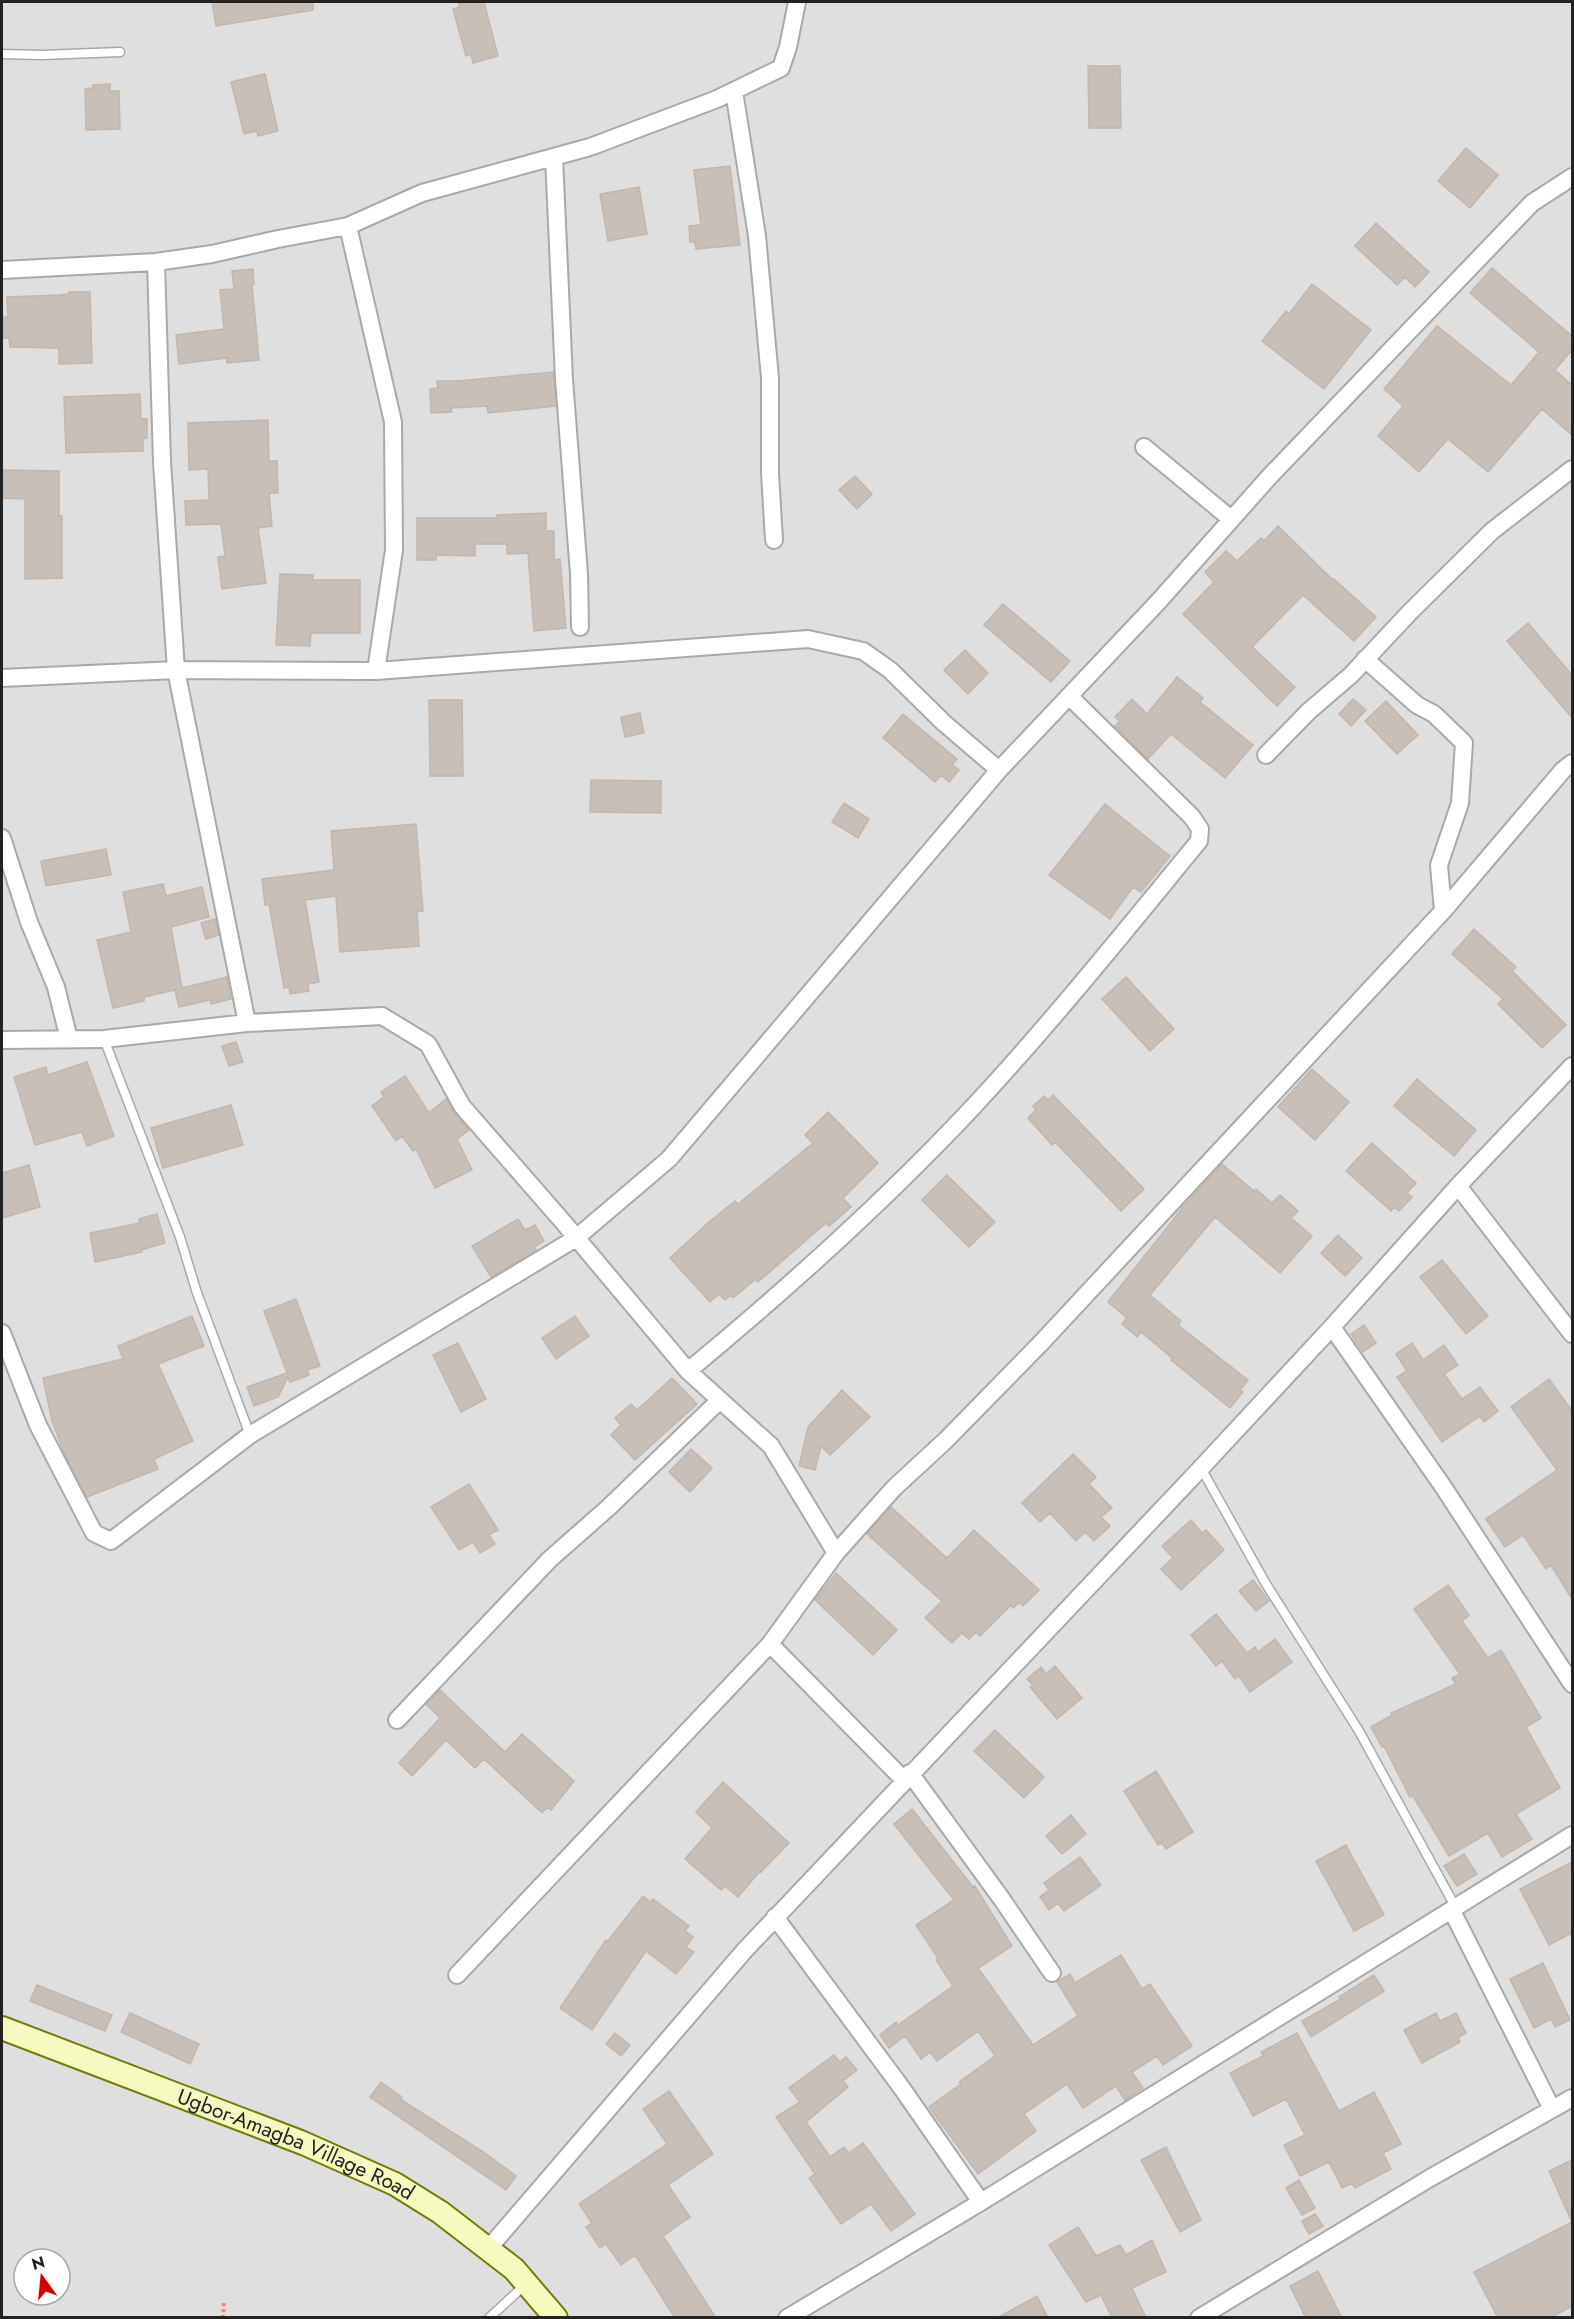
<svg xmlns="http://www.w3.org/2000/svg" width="1574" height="2319" viewBox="0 0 1574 2319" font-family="Jost,sans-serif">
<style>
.residential{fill:#e0dfdf;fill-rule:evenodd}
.building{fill:#c7bfb8;stroke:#c4b6ab;stroke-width:1.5}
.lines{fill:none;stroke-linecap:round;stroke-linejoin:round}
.lane-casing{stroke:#a9a9a9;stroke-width:11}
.street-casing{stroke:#a9a9a9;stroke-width:20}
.secondary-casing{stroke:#707d05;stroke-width:26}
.path{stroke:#fa8072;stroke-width:4;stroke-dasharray:3 3;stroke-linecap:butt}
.lane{stroke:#fff;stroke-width:8}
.street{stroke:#fff;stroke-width:16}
.secondary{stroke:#f7fabf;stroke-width:22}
.labels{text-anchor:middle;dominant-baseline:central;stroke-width:4.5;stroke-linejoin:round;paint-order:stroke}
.street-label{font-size:21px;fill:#222;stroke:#fff}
</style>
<rect width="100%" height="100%" fill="#f2efe9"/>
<path class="residential" d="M 2,2 L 1572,2 L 1572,2317 L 2,2318 ZM 24,2259 L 60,2259 L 60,2295 L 24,2295 Z"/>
<path class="building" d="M 212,2 L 313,2 L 313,10 L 216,26 Z
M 458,2 L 484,2 L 498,56 L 473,63 L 471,54 L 466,56 L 453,9 L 460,7 Z
M 1088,66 L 1120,66 L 1121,128 L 1089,128 Z
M 265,74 L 278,131 L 258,136 L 257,131 L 244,134 L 231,82 Z
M 110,84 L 110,91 L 119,91 L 120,129 L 86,130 L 85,89 L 93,88 L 93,85 Z
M 1466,148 L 1498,175 L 1470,208 L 1438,181 Z
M 730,166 L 740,245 L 696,249 L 695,242 L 690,242 L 689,226 L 701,225 L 694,170 Z
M 639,187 L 647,234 L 608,241 L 600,194 Z
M 1376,223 L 1429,272 L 1415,287 L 1405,277 L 1397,285 L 1355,246 Z
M 1492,268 L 1572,336 L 1572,350 L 1555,370 L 1572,385 L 1572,435 L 1542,409 L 1488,472 L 1448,439 L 1419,472 L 1378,436 L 1403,406 L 1384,389 L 1437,326 L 1511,385 L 1539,352 L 1470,293 Z
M 253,269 L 254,284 L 252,284 L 259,360 L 227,363 L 227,358 L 179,364 L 176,335 L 224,329 L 220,290 L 234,289 L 232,271 Z
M 1312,284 L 1371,330 L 1324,389 L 1262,341 L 1286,311 L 1289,314 Z
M 69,292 L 90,292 L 92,363 L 59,364 L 59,348 L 10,347 L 9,338 L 2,338 L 2,317 L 8,317 L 7,297 L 60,295 L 69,294 Z
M 553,372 L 556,406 L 488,413 L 487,406 L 451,408 L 452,412 L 431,413 L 430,389 L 438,388 L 437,381 L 459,381 Z
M 140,394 L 141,419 L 147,419 L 147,438 L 143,439 L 143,451 L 66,453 L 64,397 Z
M 268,420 L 269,461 L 277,461 L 278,493 L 269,493 L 272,526 L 258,528 L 266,583 L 222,589 L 218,557 L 225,556 L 221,524 L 186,525 L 185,501 L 209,500 L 208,469 L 189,470 L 188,423 Z
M 2,470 L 59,471 L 59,516 L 62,516 L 62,578 L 25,579 L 25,499 L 2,498 Z
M 855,476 L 872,494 L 857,509 L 839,490 Z
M 546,513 L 546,531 L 554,531 L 554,560 L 560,559 L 566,628 L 534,631 L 528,553 L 507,554 L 507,544 L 475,544 L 475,556 L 436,555 L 436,560 L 417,560 L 417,518 L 497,518 L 497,515 Z
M 1278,526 L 1333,580 L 1334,579 L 1376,617 L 1354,641 L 1303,595 L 1252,647 L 1295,687 L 1277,706 L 1183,614 L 1214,582 L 1205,572 L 1226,551 L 1237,561 L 1261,538 L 1264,541 Z
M 280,574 L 313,575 L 313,580 L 360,580 L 360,633 L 311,633 L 310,646 L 276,645 Z
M 1003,604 L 1070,661 L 1051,682 L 984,625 Z
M 1528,623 L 1572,675 L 1572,718 L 1507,641 Z
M 965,650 L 988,673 L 968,694 L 944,670 Z
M 1177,677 L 1203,698 L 1200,702 L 1253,745 L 1225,778 L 1171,734 L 1148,759 L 1115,726 L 1120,721 L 1115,717 L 1132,699 L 1147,714 Z
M 1353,699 L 1366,710 L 1351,726 L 1339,714 Z
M 429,700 L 462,700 L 463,776 L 430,776 Z
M 1386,701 L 1418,735 L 1397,754 L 1365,721 Z
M 640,713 L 644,733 L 625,737 L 621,717 Z
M 903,714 L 957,759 L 952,765 L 959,770 L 949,782 L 941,775 L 935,782 L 883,738 Z
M 591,780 L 661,781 L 661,813 L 590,812 Z
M 844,803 L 869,819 L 858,838 L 832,822 Z
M 1105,804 L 1170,856 L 1141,892 L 1133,887 L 1110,919 L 1049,875 Z
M 416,824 L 423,911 L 417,912 L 419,946 L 340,952 L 336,896 L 305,900 L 319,982 L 308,984 L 309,991 L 290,994 L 289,987 L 284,988 L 269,904 L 265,905 L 262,879 L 334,870 L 331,831 Z
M 106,849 L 111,875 L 46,886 L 41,861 Z
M 163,884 L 166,896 L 202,887 L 209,917 L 171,927 L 182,988 L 227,977 L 231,999 L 211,1004 L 210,1000 L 179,1007 L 175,990 L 144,997 L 144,1001 L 113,1008 L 97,940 L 131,932 L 123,892 Z
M 215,919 L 219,935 L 206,939 L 201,923 Z
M 1474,929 L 1516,967 L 1512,971 L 1566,1025 L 1542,1048 L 1498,1004 L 1503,999 L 1452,954 Z
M 1126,977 L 1174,1029 L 1150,1051 L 1102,999 Z
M 236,1042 L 243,1062 L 229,1066 L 222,1046 Z
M 87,1062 L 114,1136 L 87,1146 L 82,1132 L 35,1145 L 14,1077 L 46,1067 L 48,1075 Z
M 1312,1069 L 1349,1102 L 1315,1140 L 1278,1107 Z
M 405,1076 L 429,1113 L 446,1099 L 454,1113 L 469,1130 L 457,1139 L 472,1170 L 435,1188 L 416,1149 L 413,1151 L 402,1136 L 396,1141 L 372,1106 L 384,1097 L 381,1092 Z
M 1417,1079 L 1476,1130 L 1454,1156 L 1394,1106 Z
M 1053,1095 L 1144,1189 L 1121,1211 L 1055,1142 L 1052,1145 L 1028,1118 L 1036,1110 L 1033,1106 L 1044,1096 L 1048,1100 Z
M 231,1105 L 243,1145 L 163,1168 L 151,1128 Z
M 828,1112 L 878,1163 L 843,1198 L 851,1207 L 829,1226 L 826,1223 L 758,1282 L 756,1279 L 733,1298 L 731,1295 L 725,1300 L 719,1294 L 710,1302 L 670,1258 L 709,1222 L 735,1201 L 738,1204 L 813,1143 L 805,1135 Z
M 1372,1143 L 1416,1183 L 1407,1193 L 1412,1197 L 1399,1211 L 1394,1207 L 1391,1211 L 1346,1171 Z
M 1222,1164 L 1254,1191 L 1256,1189 L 1272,1203 L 1280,1195 L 1298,1211 L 1291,1218 L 1312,1236 L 1280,1273 L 1215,1217 L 1150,1295 L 1181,1321 L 1178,1325 L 1248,1380 L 1240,1390 L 1243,1392 L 1230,1408 L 1171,1360 L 1172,1358 L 1141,1332 L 1137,1337 L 1122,1324 L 1127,1318 L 1108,1302 L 1184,1206 Z
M 29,1165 L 40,1207 L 2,1218 L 2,1173 Z
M 947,1175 L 995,1222 L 969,1247 L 922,1200 Z
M 157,1214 L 165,1243 L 141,1250 L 142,1252 L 95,1262 L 90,1233 L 140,1223 L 139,1219 Z
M 518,1219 L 525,1230 L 535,1225 L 544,1241 L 535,1247 L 536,1250 L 491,1277 L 472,1246 Z
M 1338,1235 L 1362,1258 L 1345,1276 L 1321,1253 Z
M 1442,1260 L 1488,1316 L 1466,1334 L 1420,1277 Z
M 296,1299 L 320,1366 L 307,1370 L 309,1375 L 290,1382 L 288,1377 L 278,1397 L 254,1406 L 247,1387 L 287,1373 L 264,1311 Z
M 192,1316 L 204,1346 L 158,1364 L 193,1441 L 154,1459 L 158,1469 L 87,1497 L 65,1455 L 52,1421 L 43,1378 L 123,1359 L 118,1346 Z
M 575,1316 L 589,1336 L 556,1359 L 542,1338 Z
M 1364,1325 L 1376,1343 L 1363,1352 L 1351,1334 Z
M 458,1343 L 486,1399 L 461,1412 L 433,1355 Z
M 1412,1343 L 1423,1360 L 1444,1345 L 1458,1365 L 1444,1374 L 1462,1399 L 1480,1387 L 1498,1411 L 1484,1422 L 1480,1416 L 1442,1442 L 1397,1377 L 1407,1371 L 1396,1354 Z
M 672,1378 L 697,1404 L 635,1460 L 611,1435 L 621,1425 L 615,1418 L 631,1404 L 637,1410 Z
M 1549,1379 L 1572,1411 L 1572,1599 L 1551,1565 L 1546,1569 L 1523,1535 L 1505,1547 L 1486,1519 L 1557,1470 L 1511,1407 Z
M 842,1390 L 870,1417 L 830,1455 L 821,1446 L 815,1470 L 799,1466 L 808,1427 Z
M 691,1449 L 712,1468 L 690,1492 L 669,1472 Z
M 1073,1454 L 1096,1477 L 1089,1484 L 1112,1508 L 1101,1517 L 1110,1526 L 1094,1541 L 1085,1532 L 1076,1541 L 1050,1513 L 1040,1522 L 1022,1503 Z
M 469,1484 L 498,1530 L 489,1535 L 495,1544 L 480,1553 L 473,1542 L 459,1550 L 431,1507 Z
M 891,1507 L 947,1558 L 974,1530 L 1039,1590 L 1023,1606 L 1019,1602 L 1014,1608 L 1011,1605 L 980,1636 L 976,1632 L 969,1639 L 962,1633 L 952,1643 L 925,1618 L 942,1601 L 867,1534 Z
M 1191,1520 L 1202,1533 L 1206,1530 L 1224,1550 L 1181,1590 L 1161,1569 L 1173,1558 L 1162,1546 Z
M 836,1573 L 897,1630 L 873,1655 L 815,1600 Z
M 1253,1580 L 1269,1601 L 1256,1611 L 1239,1591 Z
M 1448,1585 L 1469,1615 L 1462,1621 L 1488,1658 L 1501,1650 L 1541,1718 L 1526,1727 L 1560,1788 L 1516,1814 L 1532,1839 L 1502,1857 L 1488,1833 L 1449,1856 L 1413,1796 L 1410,1797 L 1384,1746 L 1382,1747 L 1371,1727 L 1392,1715 L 1391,1713 L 1456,1684 L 1452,1678 L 1460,1674 L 1414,1609 Z
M 1216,1614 L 1247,1653 L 1255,1647 L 1258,1652 L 1275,1639 L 1292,1662 L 1250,1692 L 1239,1676 L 1235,1679 L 1222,1661 L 1216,1666 L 1191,1635 Z
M 1055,1666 L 1082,1698 L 1057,1719 L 1030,1687 L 1033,1685 L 1027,1679 L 1041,1667 L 1046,1674 Z
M 440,1690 L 505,1752 L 522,1734 L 574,1781 L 551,1810 L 548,1807 L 542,1813 L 484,1759 L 475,1768 L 446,1740 L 412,1776 L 399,1763 L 440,1718 L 426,1704 Z
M 995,1730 L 1044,1777 L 1024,1798 L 974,1751 Z
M 1156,1771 L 1193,1832 L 1166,1849 L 1162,1843 L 1158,1845 L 1124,1791 Z
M 723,1782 L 789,1843 L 761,1872 L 760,1871 L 738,1897 L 725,1886 L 721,1890 L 685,1859 L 712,1828 L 696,1812 Z
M 912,1809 L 973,1887 L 975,1886 L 1012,1946 L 978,1968 L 1033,2045 L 1078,2016 L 1057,1982 L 1070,1974 L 1075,1983 L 1121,1955 L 1142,1989 L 1150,1984 L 1192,2046 L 1163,2065 L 1157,2056 L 1132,2072 L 1143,2088 L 1125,2100 L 1116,2086 L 1083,2108 L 1067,2084 L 1024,2114 L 1036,2131 L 978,2174 L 929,2107 L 961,2084 L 959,2082 L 995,2056 L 978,2031 L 937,2061 L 930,2052 L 921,2059 L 905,2036 L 889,2048 L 880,2035 L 896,2022 L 898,2025 L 953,1986 L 936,1960 L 938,1958 L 916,1925 L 954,1900 L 894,1824 Z
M 1071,1815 L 1086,1834 L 1062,1854 L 1046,1836 Z
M 1346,1845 L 1384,1915 L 1354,1931 L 1316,1861 Z
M 1464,1854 L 1477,1874 L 1457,1886 L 1444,1866 Z
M 1080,1857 L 1101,1885 L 1064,1911 L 1058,1903 L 1049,1910 L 1040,1897 L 1049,1890 L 1044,1883 Z
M 1572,1862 L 1572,1933 L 1549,1945 L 1520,1889 Z
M 643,1896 L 650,1902 L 653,1899 L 689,1926 L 685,1931 L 693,1937 L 686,1947 L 694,1952 L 676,1974 L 646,1951 L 592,2030 L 560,2008 L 606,1940 L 607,1942 Z
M 1543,1963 L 1570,2020 L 1555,2027 L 1551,2019 L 1534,2028 L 1510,1979 Z
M 1374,1975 L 1384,1991 L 1311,2037 L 1302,2021 L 1341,1999 L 1339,1997 Z
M 37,1985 L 112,2015 L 105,2031 L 30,2001 Z
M 130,2013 L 199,2044 L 190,2064 L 121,2032 Z
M 1436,2013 L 1440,2021 L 1456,2013 L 1466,2033 L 1458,2038 L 1460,2042 L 1422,2063 L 1404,2030 Z
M 615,2033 L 630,2045 L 621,2056 L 606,2044 Z
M 1297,2033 L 1339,2111 L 1374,2092 L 1401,2144 L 1383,2153 L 1391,2169 L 1355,2188 L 1352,2183 L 1342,2188 L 1329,2162 L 1300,2176 L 1284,2145 L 1305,2135 L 1286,2099 L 1253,2116 L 1230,2073 L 1263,2056 L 1261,2052 Z
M 834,2055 L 840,2062 L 846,2057 L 857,2070 L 843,2081 L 848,2087 L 806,2122 L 830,2157 L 844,2147 L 849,2153 L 863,2143 L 915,2214 L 891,2231 L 871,2204 L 841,2224 L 809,2178 L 815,2174 L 776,2117 L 800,2102 L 789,2088 Z
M 381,2082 L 402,2097 L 400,2099 L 485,2153 L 516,2176 L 506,2190 L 370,2097 Z
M 669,2091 L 713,2154 L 668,2185 L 690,2217 L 663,2236 L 716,2318 L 675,2318 L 635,2255 L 621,2265 L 606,2244 L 600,2248 L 586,2227 L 592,2223 L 579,2204 L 667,2144 L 643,2109 Z
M 1166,2147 L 1201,2220 L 1180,2232 L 1141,2160 Z
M 1572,2160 L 1572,2306 L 1550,2318 L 1498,2318 L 1474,2272 L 1572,2222 L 1549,2171 Z
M 1299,2180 L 1315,2208 L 1302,2215 L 1286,2188 Z
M 1315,2214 L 1323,2226 L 1309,2234 L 1302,2221 Z
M 1078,2227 L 1096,2256 L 1120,2245 L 1126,2255 L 1152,2240 L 1166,2272 L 1132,2288 L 1146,2318 L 1112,2318 L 1101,2295 L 1086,2302 L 1049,2245 Z
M 1318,2271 L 1342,2318 L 1306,2318 L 1290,2286 Z
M 1037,2296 L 1048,2318 L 997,2318 Z"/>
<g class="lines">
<g class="lane-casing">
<path id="lane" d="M 2,54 L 42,55 L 120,52
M 104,1039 L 180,1237 L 197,1293 L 250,1435
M 1201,1468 L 1266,1584 L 1359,1731 L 1456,1908
M 489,2318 L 526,2284"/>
</g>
<g class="street-casing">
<path id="street" d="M 734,91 L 757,236 L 770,378 L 770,473 L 774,540
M 554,157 L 564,379 L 579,574 L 580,627
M 348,226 L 393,422 L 394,550 L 376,671
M 156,262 L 162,462 L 176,670 L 247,1023
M 2,270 L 156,262 L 212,254 L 278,239 L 348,226 L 422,193 L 590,147 L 717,99 L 781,68 L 788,47 L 797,2
M 1144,447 L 1231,519
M 1365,659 L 1417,705 L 1434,714 L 1464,743 L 1460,803 L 1439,865 L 1443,911
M 2,678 L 176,670 L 376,671 L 808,639 L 863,651 L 890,670 L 944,723 L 999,770
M 1266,755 L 1309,711 L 1351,675 L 1410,612 L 1492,531 L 1572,469
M 2,838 L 29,922 L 56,987 L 69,1039
M 2,1040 L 104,1039 L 247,1023 L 382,1016 L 428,1044 L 462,1106 L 564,1223 L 688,1371 L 771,1446 L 836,1553
M 1458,1186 L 1572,1334
M 1332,1327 L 1444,1488 L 1572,1684
M 2,1333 L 38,1425 L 94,1533 L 111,1541 L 250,1435 L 576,1238 L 669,1159 L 999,770 L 1159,601 L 1270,476 L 1532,203 L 1572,177
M 688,1371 C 787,1289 884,1202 973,1107 C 1052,1022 1125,931 1199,841 L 1200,829 L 1192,817 L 1069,696
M 770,1644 L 904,1780
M 397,1720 L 550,1559 L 608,1508 L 720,1400
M 910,1773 L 1001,1898 L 1052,1973
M 1452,1911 L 1552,2109
M 775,1917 L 901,2087 L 981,2202
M 457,1975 L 770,1644 L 836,1553 L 894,1488 L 946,1440 L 1041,1343 L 1443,911 L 1563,770 L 1572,763
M 488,2249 L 745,1950 L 1201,1468 L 1332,1327 L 1458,1186 L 1572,1066
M 787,2318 L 981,2202 L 1572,1835
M 1199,2318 L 1430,2178 L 1572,2098"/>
</g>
<g class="secondary-casing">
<g id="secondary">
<path id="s1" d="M 2,2028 L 303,2143 L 395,2184 L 440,2212 L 514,2269 L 556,2318"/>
</g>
</g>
<path class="path" d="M 223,2318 L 224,2302"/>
<use href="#lane" class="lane"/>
<use href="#street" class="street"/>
<use href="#secondary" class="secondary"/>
</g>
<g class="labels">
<g class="street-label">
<text stroke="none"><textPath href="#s1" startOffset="316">Ugbor-Amagba Village Road</textPath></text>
</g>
</g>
<rect width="1574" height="2319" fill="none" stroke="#222222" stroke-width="6"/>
<g transform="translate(42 2277) rotate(345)"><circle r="28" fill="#ffffff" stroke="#a7a7a7" stroke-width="1.5"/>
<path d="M0-4.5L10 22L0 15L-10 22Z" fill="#d40000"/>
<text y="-9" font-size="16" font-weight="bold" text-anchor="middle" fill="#222222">N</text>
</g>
</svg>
